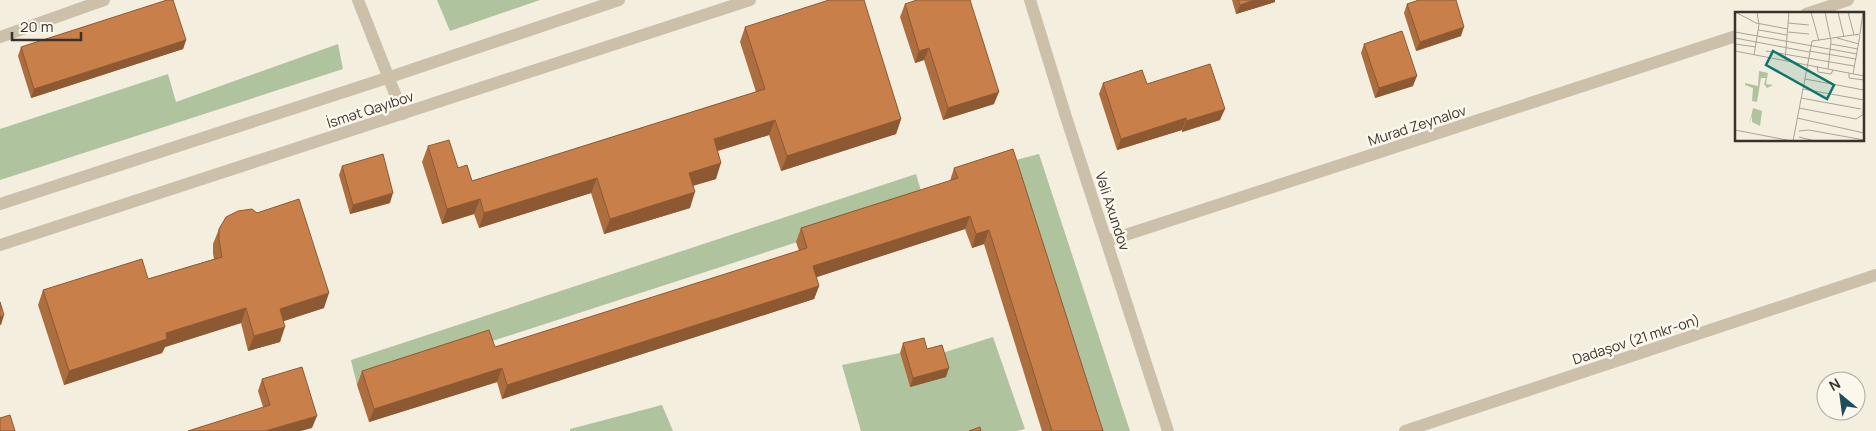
<svg xmlns="http://www.w3.org/2000/svg" width="1876" height="431" viewBox="0 0 1876 431" font-family="Manrope,sans-serif">
<style>
.green{fill:#b0c39f}
.lines{fill:none;stroke-linecap:round;stroke-linejoin:round}
.minor{stroke:#ccc0ab;stroke-width:12}
.tertiary{stroke:#ccc0ab;stroke-width:12}
.wall{fill:#ac6d3f}
.shaded-wall{fill:#8c5933}
.building{fill:#c87f49;stroke:#8c5933}
.labels{text-anchor:middle;dominant-baseline:central;stroke-width:5;stroke-linejoin:round;paint-order:stroke}
.street-label{font-size:14px;fill:#3a322a;stroke:#fbf7ec}
.inset-road{fill:none;stroke:#aaa397;stroke-width:1}
.view{fill:#0f766e;fill-opacity:0.15;stroke:#0f766e;stroke-width:2.5}
.inset-edge{fill:none;stroke:#3a322a;stroke-width:2.5}
</style>
<rect width="100%" height="100%" fill="#f4eedf"/>
<path class="green" d="M 437,0 L 540,0 L 450,31 Z
M 338,44 L 343,69 L 0,180 L 0,129 L 168,74 L 176,102 Z
M 1039,154 L 1130,431 L 1094,431 L 1008,162 Z
M 916,174 L 924,201 L 357,385 L 351,360 Z
M 993,337 L 1025,429 L 1017,431 L 861,431 L 842,365 L 900,353 L 910,387 L 939,354 Z
M 662,405 L 673,431 L 570,431 L 570,429 Z"/>
<g class="lines">
<path class="minor" d="M 1806,14 L 1848,0
M 0,37 L 104,0
M 1107,241 L 1736,36
M 1405,431 L 1876,275"/>
<path class="tertiary" d="M 358,0 L 403,114
M 1030,0 L 1066,117 L 1168,431
M 0,204 L 390,77 L 619,0
M 0,245 L 750,0"/>
</g>
<path class="wall" d="M 1232,0 L 1275,0 L 1275,2 L 1236,14 Z
M 905,4 L 994,104 L 943,120 L 924,60 L 915,63 L 900,17 Z
M 1407,4 L 1461,36 L 1416,51 L 1404,13 Z
M 745,27 L 901,119 L 896,134 L 781,171 L 769,135 L 717,151 L 716,179 L 693,186 L 690,208 L 604,234 L 591,193 L 479,228 L 474,214 L 442,224 L 422,162 L 428,146 L 458,168 L 472,181 L 756,92 L 740,42 Z
M 186,40 L 183,49 L 31,98 L 18,56 L 21,47 Z
M 1364,44 L 1413,86 L 1375,98 L 1361,53 Z
M 1103,83 L 1147,84 L 1220,120 L 1182,132 L 1182,130 L 1117,150 L 1099,94 Z
M 342,166 L 390,203 L 350,214 L 339,175 Z
M 954,168 L 1103,431 L 1042,431 L 984,244 L 972,248 L 965,229 L 816,277 L 819,286 L 814,299 L 502,399 L 497,382 L 369,422 L 357,385 L 362,371 L 495,347 L 799,251 L 796,242 L 801,228 L 950,181 Z
M 219,229 L 324,308 L 283,321 L 280,342 L 248,351 L 241,323 L 165,347 L 162,353 L 64,385 L 38,305 L 43,290 L 148,279 L 214,259 L 213,254 L 213,244 Z
M 903,343 L 927,349 L 946,377 L 910,387 L 900,353 Z
M 262,379 L 312,428 L 263,407 L 258,391 Z"/>
<path class="shaded-wall" d="M 1255,0 L 1275,0 L 1275,2 L 1236,14 L 1240,5 Z
M 1464,27 L 1461,36 L 1416,51 L 1420,42 Z
M 186,40 L 183,49 L 31,98 L 34,89 Z
M 929,48 L 924,60 L 915,63 L 919,51 Z
M 1417,76 L 1413,86 L 1375,98 L 1379,88 Z
M 999,92 L 994,104 L 943,120 L 948,108 Z
M 1225,109 L 1220,120 L 1182,132 L 1186,121 Z
M 1186,118 L 1182,130 L 1117,150 L 1121,139 Z
M 901,119 L 896,134 L 781,171 L 787,156 Z
M 775,120 L 769,135 L 708,154 L 714,139 Z
M 721,163 L 716,179 L 684,188 L 689,173 Z
M 597,178 L 591,193 L 479,228 L 484,213 Z
M 695,192 L 690,208 L 604,234 L 610,219 Z
M 393,193 L 390,203 L 350,214 L 353,205 Z
M 480,199 L 474,214 L 442,224 L 447,209 Z
M 970,216 L 965,229 L 808,280 L 813,266 Z
M 989,230 L 984,244 L 972,248 L 976,234 Z
M 819,286 L 814,299 L 502,399 L 507,385 Z
M 329,293 L 324,308 L 275,324 L 280,309 Z
M 246,308 L 241,323 L 165,347 L 162,353 L 64,385 L 69,371 L 166,333 Z
M 4,315 L 1,325 L 0,325 L 0,317 Z
M 285,327 L 280,342 L 248,351 L 254,336 Z
M 502,368 L 497,382 L 369,422 L 374,409 Z
M 949,368 L 946,377 L 910,387 L 913,378 Z
M 317,416 L 312,428 L 301,431 L 265,431 Z"/>
<path class="building" d="M 167,0 L 173,0 L 186,40 L 34,89 L 21,47 Z
M 829,0 L 864,0 L 901,119 L 787,156 L 775,120 L 714,139 L 721,163 L 689,173 L 695,192 L 610,219 L 597,178 L 484,213 L 480,199 L 447,209 L 428,146 L 449,140 L 458,168 L 467,165 L 472,181 L 765,89 L 745,27 Z
M 917,0 L 970,0 L 999,92 L 948,108 L 929,48 L 919,51 L 905,4 Z
M 1238,0 L 1255,0 L 1240,5 Z
M 1419,0 L 1456,0 L 1464,27 L 1420,42 L 1407,4 Z
M 1402,31 L 1417,76 L 1379,88 L 1364,44 Z
M 1210,64 L 1225,109 L 1186,121 L 1186,118 L 1121,139 L 1103,83 L 1142,70 L 1147,84 Z
M 1013,149 L 1103,431 L 1052,431 L 989,230 L 976,234 L 970,216 L 813,266 L 819,286 L 507,385 L 502,368 L 374,409 L 362,371 L 489,330 L 495,347 L 807,248 L 801,228 L 958,178 L 954,168 Z
M 383,154 L 393,193 L 353,205 L 342,166 Z
M 299,199 L 329,293 L 280,309 L 285,327 L 254,336 L 246,308 L 166,333 L 167,339 L 69,371 L 43,290 L 142,259 L 148,279 L 222,257 L 219,240 L 219,229 L 226,217 L 238,211 L 252,209 L 257,213 Z
M 0,302 L 4,315 L 0,317 Z
M 924,338 L 927,349 L 942,345 L 949,368 L 913,378 L 903,343 Z
M 302,367 L 317,416 L 265,431 L 188,431 L 270,405 L 262,379 Z
M 10,415 L 15,431 L 0,431 L 0,418 Z
M 980,427 L 981,431 L 969,431 Z"/>
<g class="labels">
<g class="street-label">
<text transform="translate(370 109) rotate(-18)">İsmət Qayıbov</text>
<text transform="translate(1417 125) rotate(-18)">Murad Zeynalov</text>
<text transform="translate(1113 211) rotate(72)">Vəli Axundov</text>
<text transform="translate(1636 339) rotate(-18)">Dadaşov (21 mkr-on)</text>
</g>
</g>
<g transform="translate(1735 12)">
<rect width="129" height="129" fill="#f4eedf"/>
<path d="M 24,59 L 33,61 L 31,72 L 38,73 L 32,76 L 29,72 L 31,66 L 26,66 L 22,90 L 17,89 L 18,76 L 10,73 L 10,71 L 23,74 ZM 18,96 L 27,99 L 25,114 L 17,110 L 17,104 L 14,113 Z" fill="#b0c39f"/>
<path class="inset-road" d="M 76,0 L 84,29M 90,0 L 96,29 L 93,57M 103,0 L 109,25M 113,0 L 119,23M 2,1 L 21,11 L 53,17M 53,11 L 74,13M 24,18 L 52,23M 0,20 L 122,42M 53,20 L 74,22M 0,26 L 74,40M 102,26 L 124,32M 0,32 L 21,35M 96,32 L 123,37M 0,39 L 129,64M 31,39 L 119,54M 74,39 L 121,47M 19,43 L 24,13 L 22,0M 50,49 L 54,0M 82,54 L 83,60 L 96,62 L 98,58M 72,56 L 77,29 L 125,22 L 128,0M 114,61 L 114,66 L 129,68M 118,62 L 125,23M 70,67 L 129,78M 68,77 L 129,88M 66,86 L 126,97M 64,96 L 121,107 L 129,102M 128,102 L 129,81M 62,106 L 129,121M 0,118 L 57,129M 64,119 L 74,118 L 129,128M 64,125 L 80,129M 58,129 L 72,56"/>
<path class="view" d="M 38,39 L 99,73 L 92,87 L 31,53 Z"/>
<rect width="129" height="129" class="inset-edge"/>
</g>
<g transform="translate(1841 396) rotate(331)"><circle r="24" fill="#fbf7ec" stroke="#aea89e"/>
<path d="M0-4L9 19L0 12L-9 19Z" fill="#1e4d5d"/>
<text y="-8" font-size="14" font-weight="bold" text-anchor="middle" fill="#3a322a">N</text>
</g>
<path d="M12 32v8h69v-8" fill="none" stroke="#3a322a" stroke-width="2.5"/>
<text x="20" y="32" font-size="15" fill="#3a322a" stroke="#fbf7ec" stroke-width="4" paint-order="stroke">20 m</text>
</svg>
